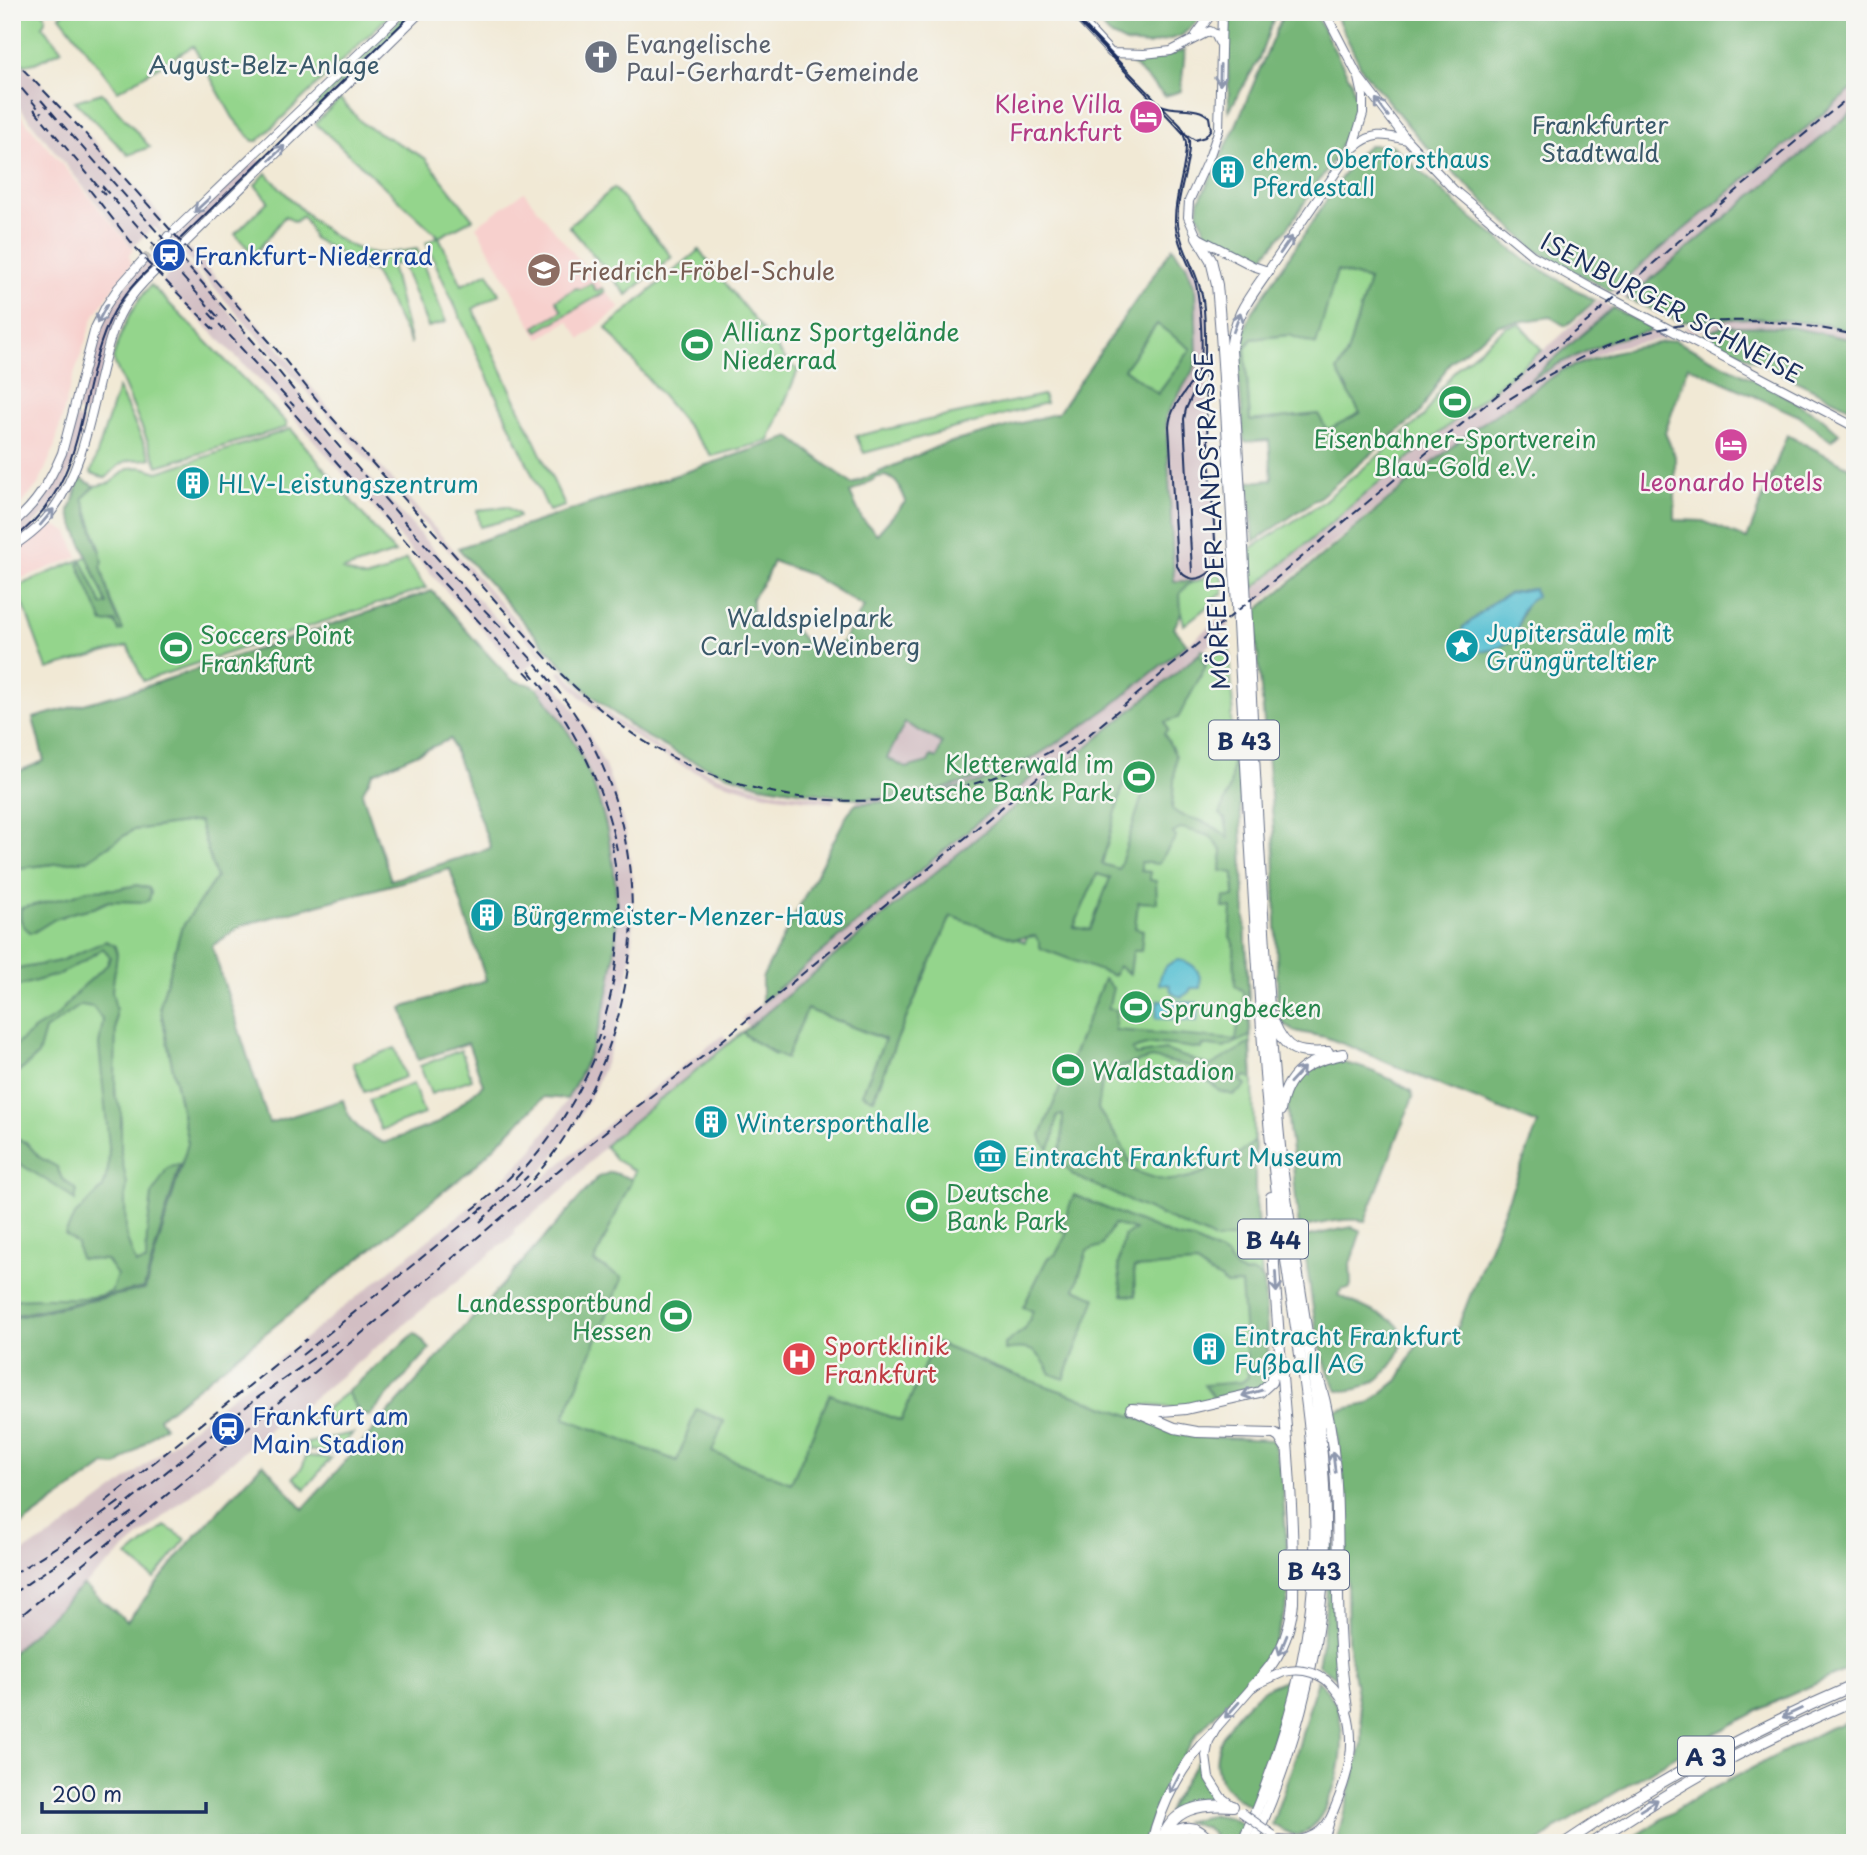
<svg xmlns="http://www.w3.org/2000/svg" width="1867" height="1855" viewBox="0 0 1867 1855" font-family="'Playpen Sans',sans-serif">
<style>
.built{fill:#f7d0cd}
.industrial{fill:#d2bec3}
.green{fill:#94d58c;stroke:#588275;stroke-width:2}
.forest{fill:#77b678;stroke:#49726b;stroke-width:2;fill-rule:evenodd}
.water{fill:#55bfd2;stroke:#387798;stroke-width:2}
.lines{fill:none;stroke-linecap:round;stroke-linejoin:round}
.major-tunnel{stroke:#c6c4bd;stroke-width:8;stroke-dasharray:8 4;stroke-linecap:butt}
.major-casing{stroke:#667088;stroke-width:10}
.highway-casing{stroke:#667088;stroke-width:12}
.major{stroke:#fff;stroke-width:8}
.highway{stroke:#fff;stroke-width:10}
.tram{stroke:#1b2f5e;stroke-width:2}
.rail{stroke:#1b2f5e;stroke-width:2;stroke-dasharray:10 5;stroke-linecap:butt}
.major-bridge-casing{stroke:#667088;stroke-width:10;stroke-linecap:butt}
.major-bridge{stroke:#fff;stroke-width:8}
.oneway{stroke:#8d97ae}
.labels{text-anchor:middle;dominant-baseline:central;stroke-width:5;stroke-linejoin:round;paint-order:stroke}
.shield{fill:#f6f6f2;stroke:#5d6b8a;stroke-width:2}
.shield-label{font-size:23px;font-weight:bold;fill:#1b2f5e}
.worship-label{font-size:24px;fill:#5b616d;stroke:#f6f6f2;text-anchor:start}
.park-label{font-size:24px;fill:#39586a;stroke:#f6f6f2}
.hotel-label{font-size:24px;fill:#b23c85;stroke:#f6f6f2;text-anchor:end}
.culture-label{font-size:24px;fill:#0d838f;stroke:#f6f6f2;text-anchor:start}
.transit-label{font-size:24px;fill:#164399;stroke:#f6f6f2;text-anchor:start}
.education-label{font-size:24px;fill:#785e54;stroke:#f6f6f2;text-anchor:start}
.street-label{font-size:24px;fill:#1b2f5e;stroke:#f6f6f2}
.leisure-label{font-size:24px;fill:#27864d;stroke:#f6f6f2;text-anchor:start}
.health-label{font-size:24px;fill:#be3a42;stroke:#f6f6f2;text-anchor:start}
</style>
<rect width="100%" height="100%" fill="#f6f6f2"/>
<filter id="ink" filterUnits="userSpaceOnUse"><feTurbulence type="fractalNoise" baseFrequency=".0143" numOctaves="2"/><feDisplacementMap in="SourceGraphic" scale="14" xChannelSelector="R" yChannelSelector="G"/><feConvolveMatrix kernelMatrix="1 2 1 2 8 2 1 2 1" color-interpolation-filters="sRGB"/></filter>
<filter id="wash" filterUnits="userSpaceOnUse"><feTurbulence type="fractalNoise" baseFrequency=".00686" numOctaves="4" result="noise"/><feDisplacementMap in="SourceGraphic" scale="28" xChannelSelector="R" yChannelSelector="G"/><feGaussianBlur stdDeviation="1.57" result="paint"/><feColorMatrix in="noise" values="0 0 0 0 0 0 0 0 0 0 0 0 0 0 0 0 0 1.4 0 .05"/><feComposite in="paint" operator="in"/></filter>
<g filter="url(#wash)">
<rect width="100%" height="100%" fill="#f1e9d5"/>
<path class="built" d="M 12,105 L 134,250 L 129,256 L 132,264 L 115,285 L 93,318 L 69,390 L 54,449 L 39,483 L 19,508 L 39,532 L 56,526 L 68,532 L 78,557 L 12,582 Z
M 524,192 L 555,231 L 620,308 L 581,339 L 568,321 L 539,339 L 476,226 Z"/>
<path class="industrial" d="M 12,54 L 51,93 L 162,217 L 163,220 L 158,225 L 164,232 L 162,235 L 155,227 L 132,247 L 12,98 Z
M 1855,87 L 1855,110 L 1627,299 L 1610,291 Z
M 257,156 L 262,163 L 135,288 L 124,303 L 88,421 L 85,414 L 80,411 L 76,412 L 100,325 L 118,293 L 138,270 Z
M 190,248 L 285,355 L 352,436 L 354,435 L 364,446 L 363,447 L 546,654 L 543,657 L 184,254 Z
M 181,257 L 278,367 L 362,469 L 484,606 L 537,660 L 535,662 L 522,672 L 440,584 L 273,394 L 162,282 Z
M 1191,257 L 1201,282 L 1206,307 L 1209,356 L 1207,392 L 1217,561 L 1213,572 L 1207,578 L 1199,581 L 1174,582 L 1166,416 L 1171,405 L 1186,385 L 1191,278 L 1185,263 Z
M 1599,300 L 1613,308 L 1551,360 L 1526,384 L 1558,365 L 1610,342 L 1656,331 L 1668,338 L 1612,348 L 1561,372 L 1472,430 L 1255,607 L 1254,590 L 1352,506 L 1557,339 Z
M 1752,318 L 1827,325 L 1855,333 L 1855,340 L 1789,327 L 1722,326 L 1693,332 L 1682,328 L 1718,321 Z
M 78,418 L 83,421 L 84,425 L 66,485 L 50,510 L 12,544 L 12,531 L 26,519 L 51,484 L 75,419 Z
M 1228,612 L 1229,628 L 1199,654 L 748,1027 L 742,1019 L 1037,773 L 1025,767 L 993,779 L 935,795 L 909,800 L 856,804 L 858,799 L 881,798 L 936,791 L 992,774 L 1031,759 L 1111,706 Z
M 561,670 L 587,695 L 614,718 L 663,750 L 687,762 L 718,776 L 750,785 L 777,792 L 833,798 L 833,803 L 776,796 L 748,790 L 717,781 L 685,767 L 661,754 L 611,721 L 583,699 L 558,673 Z
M 552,677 L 584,724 L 604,764 L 614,789 L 626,833 L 629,853 L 633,879 L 633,921 L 632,950 L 625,995 L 613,1042 L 604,1066 L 595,1088 L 577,1121 L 552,1159 L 530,1186 L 533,1187 L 615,1118 L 723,1035 L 729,1043 L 613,1138 L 563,1190 L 514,1229 L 515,1234 L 282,1424 L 279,1421 L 233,1461 L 220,1470 L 132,1543 L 49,1616 L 12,1653 L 12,1558 L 54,1534 L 120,1485 L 495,1187 L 528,1155 L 558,1114 L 578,1081 L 596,1036 L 609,991 L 615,948 L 617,898 L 608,836 L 596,794 L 579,753 L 568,732 L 548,702 L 537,688 Z
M 905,723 L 942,744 L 937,758 L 906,768 L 886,757 Z"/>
<path class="green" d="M 12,12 L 44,12 L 46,19 L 42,26 L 62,50 L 35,63 L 24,65 L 12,54 Z
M 66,12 L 393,12 L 258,141 L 253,141 L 233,118 L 193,46 L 118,91 L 60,16 Z
M 408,12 L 415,12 L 317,107 L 314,103 Z
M 102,93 L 150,147 L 128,155 L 75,101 Z
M 340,99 L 363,124 L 425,158 L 473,219 L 439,237 L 462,285 L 488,272 L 499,294 L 473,309 L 565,506 L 549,511 L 426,243 L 438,236 L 315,123 Z
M 266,173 C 295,203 331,246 374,253 C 387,255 404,251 417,249 L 446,322 L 428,327 L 402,263 L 391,265 L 411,344 L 373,270 L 358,270 L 341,264 L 343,255 L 313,238 L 309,226 L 302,216 L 295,222 L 285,216 L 254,255 L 235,234 L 268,201 L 255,185 Z
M 614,188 L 672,257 L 627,295 L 569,226 Z
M 699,250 L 787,361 L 798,370 L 769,441 L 712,456 L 606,328 Z
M 1338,271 L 1369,280 L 1347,354 L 1337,371 L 1360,413 L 1327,431 L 1318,414 L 1250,421 L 1245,349 L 1252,339 L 1289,335 Z
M 591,283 L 596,291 L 603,288 L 605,292 L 538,331 L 535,327 L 562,311 L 556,300 L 576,288 L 581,289 Z
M 151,285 L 286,422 L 287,427 L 158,466 L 113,359 C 122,328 130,309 151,285 Z
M 1157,324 L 1191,349 L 1158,394 L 1124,369 Z
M 1520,324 L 1542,350 L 1378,483 L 1254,588 L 1250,549 L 1320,504 L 1388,448 L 1424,416 L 1441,388 L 1458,367 L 1506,327 Z
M 118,388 L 151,458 C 143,461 139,459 132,460 C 120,461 115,470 106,478 L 91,473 Z
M 1043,395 L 1046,403 L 864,453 L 856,436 Z
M 291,429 L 395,553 L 343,570 L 365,578 L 385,572 L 406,559 L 426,588 L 143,681 L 128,646 L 47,669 L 19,592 L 20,585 L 101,551 L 83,498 L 95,486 L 110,483 L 129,468 L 142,467 L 158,472 Z
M 507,507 L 518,514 L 519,517 L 480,527 L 477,510 Z
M 1217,565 L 1221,569 L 1223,593 L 1214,599 L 1214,605 L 1206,608 L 1184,625 C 1183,618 1180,610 1179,602 C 1177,575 1207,588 1217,565 Z
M 1226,643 L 1229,645 L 1233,710 L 1231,716 L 1232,777 L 1239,805 L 1253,1080 L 1254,1142 L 1255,1145 L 1255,1190 L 1262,1278 L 1264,1282 L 1269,1366 L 1266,1378 L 1269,1382 L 1252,1390 L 1178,1408 L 1140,1405 L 1136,1418 L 1009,1373 L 934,1342 L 901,1422 L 830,1394 L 792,1484 L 711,1452 L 696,1410 L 677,1461 L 563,1418 L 622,1279 L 594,1262 L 635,1171 L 616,1160 L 605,1146 L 613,1138 L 743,1032 C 753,1044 763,1044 774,1055 L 807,1009 L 885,1040 L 862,1094 L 874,1099 L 895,1044 L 951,916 L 1025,942 L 1086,784 L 1164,732 L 1165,722 L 1206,666 L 1199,654 L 1202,650 L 1214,655 Z
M 199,821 L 216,878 L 181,929 L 160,1006 L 188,1143 L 145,1289 L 12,1318 L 12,869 L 87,860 L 133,830 Z
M 395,1048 L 405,1077 L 364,1092 L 353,1063 Z
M 461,1050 L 472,1079 L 431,1094 L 420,1066 Z
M 413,1084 L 424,1114 L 381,1130 L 369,1100 Z
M 347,1392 L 359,1413 L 310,1426 L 308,1423 Z
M 353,1433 L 335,1453 L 307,1450 L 307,1443 Z
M 306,1456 L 331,1458 L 305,1489 L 294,1477 L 303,1466 Z
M 165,1526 L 186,1539 L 154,1579 L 128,1557 Z"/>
<path class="forest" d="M 1089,12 L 1120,12 L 1123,16 L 1204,12 L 1200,19 L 1181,36 L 1148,45 L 1126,43 L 1110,35 Z
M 1227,12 L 1276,12 L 1259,59 L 1229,111 Z
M 1284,12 L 1314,12 L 1351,81 L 1355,97 L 1355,115 L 1335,157 L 1287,229 L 1263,257 L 1207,235 L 1198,213 L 1199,201 L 1234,130 Z
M 1334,12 L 1855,12 L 1855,87 L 1610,291 L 1535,250 L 1422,142 L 1363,71 Z
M 1185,50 L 1181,91 L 1165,96 L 1128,60 L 1156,59 Z
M 1855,110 L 1855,333 L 1827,325 L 1790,321 L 1752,318 L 1681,322 L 1627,299 Z
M 1369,145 L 1392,145 L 1466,213 L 1525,260 L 1595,301 L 1566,326 L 1550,317 L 1499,325 L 1450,362 L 1419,414 L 1321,496 L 1254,542 L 1249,482 L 1272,480 L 1269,440 L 1244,442 L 1239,376 L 1239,347 L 1250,316 L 1355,157 ZM 1337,271 L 1369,280 L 1347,354 L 1337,371 L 1360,413 L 1327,430 L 1318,414 L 1250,421 L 1245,348 L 1252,339 L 1289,335 L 1316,345 Z
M 1173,247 L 1179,257 L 1185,263 L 1195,288 L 1197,353 L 1195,367 L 1166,416 L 1174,581 L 1191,581 L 1180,593 L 1181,613 L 1174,628 L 1187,644 L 1111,706 L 1071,734 L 1031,759 L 992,774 L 936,791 L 881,798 L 858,799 L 799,791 L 760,785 L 723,773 L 687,759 L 637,731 L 589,693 L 552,654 L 458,548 L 790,437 L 852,484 L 941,445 L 1058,413 ZM 1157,324 L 1191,349 L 1158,394 L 1124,369 ZM 885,476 C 898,479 901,490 906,501 L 877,534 L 862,519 L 850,493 L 878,477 ZM 773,561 L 811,575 L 864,607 L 841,644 L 829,652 L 807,644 L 794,628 L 778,621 L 769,623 L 766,626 L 756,621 L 752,614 L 752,598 L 765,580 ZM 905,723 L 942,743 L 937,758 L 931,756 L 928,762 L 906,768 L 887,758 Z
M 1613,308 L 1655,330 L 1609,341 L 1558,364 L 1526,383 Z
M 1722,326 L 1789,327 L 1855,340 L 1855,410 L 1703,335 Z
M 1674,340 L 1767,386 L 1821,417 L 1839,433 L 1831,441 L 1799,416 L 1688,366 L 1665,433 L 1675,456 L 1675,520 L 1703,521 L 1747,539 L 1787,435 L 1855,470 L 1855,1666 L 1775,1702 L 1697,1743 L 1557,1828 L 1538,1843 L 1336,1843 L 1362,1744 L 1362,1724 L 1348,1642 L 1346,1530 L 1335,1411 L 1368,1404 L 1398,1380 L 1419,1341 L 1451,1344 L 1538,1124 L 1427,1080 L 1354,1048 L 1325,1037 L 1294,1031 L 1278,1020 L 1274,831 L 1254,613 L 1472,430 L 1563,370 L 1613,352 ZM 1534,589 L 1525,606 L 1517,630 L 1511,641 L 1499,647 L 1463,627 C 1479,617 1492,599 1511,593 C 1518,590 1527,590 1534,589 Z
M 80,478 L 95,486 L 83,498 L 103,562 L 101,566 L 111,603 L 123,630 L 119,631 L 115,622 L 103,623 L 78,564 L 82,561 L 102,605 L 107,604 L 70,515 L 69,509 L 71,508 Z
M 432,591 C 458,620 483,651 510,678 C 517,684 527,682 535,687 C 540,690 545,698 549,703 C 633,817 638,978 567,1099 L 544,1097 L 474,1167 L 159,1418 L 165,1426 L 117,1466 L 105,1465 L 12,1532 L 12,1318 L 145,1289 L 188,1143 L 160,1006 L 181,929 L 216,878 L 199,821 L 133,830 L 87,860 L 12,869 L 12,774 L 44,761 L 33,718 L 138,689 ZM 450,739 L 491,848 L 391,880 L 362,793 L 373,773 ZM 450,869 L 486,980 L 402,1008 L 418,1060 L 468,1043 L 483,1085 L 438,1123 L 384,1143 C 362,1133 349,1124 343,1100 L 269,1123 L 212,946 L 243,925 Z
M 1199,654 L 1206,666 L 1178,718 L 1165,722 L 1168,730 L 1164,733 L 1176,756 L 1172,809 C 1181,817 1188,817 1199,820 C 1209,824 1223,831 1229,839 L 1225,819 L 1220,814 L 1230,787 L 1234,751 L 1238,751 L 1250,1036 L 1224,1048 L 1203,1045 L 1202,1049 C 1180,1047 1153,1039 1132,1050 L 1135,1055 L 1165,1050 L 1210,1066 L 1250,1043 L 1253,1080 L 1247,1076 L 1240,1079 L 1246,1085 L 1241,1090 L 1233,1095 L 1219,1091 L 1194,1067 L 1151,1058 L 1121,1067 L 1102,1082 L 1098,1109 L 1122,1145 L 1134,1171 C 1144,1174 1155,1179 1165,1180 C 1194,1182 1233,1160 1254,1142 L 1255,1145 L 1255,1190 L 1258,1234 L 1216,1240 L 1074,1176 L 1057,1157 L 1062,1142 L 1063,1115 L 1057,1116 L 1053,1141 L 1049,1149 L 1044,1144 L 1041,1135 L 1104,979 L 1113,988 L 1108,1009 L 1116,1010 L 1115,1030 L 1236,1040 L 1240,1011 L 1244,1003 L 1243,991 L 1235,986 L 1234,943 L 1230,937 L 1232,908 L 1223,908 L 1224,897 L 1234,897 L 1234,873 L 1221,871 L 1222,851 L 1210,836 L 1182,828 L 1173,833 L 1176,837 L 1158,864 L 1141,862 L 1141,871 L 1150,872 L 1150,880 L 1156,881 L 1157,903 L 1138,902 L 1135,928 L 1143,930 L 1141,951 L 1133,951 L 1130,974 L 1118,966 L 1114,976 L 1040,948 L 1040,943 L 1035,936 L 1014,939 L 951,916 L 895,1044 L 873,1099 L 862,1094 L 885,1039 L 807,1009 L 786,1059 C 777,1056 774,1052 766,1048 C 755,1040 753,1044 743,1032 ZM 1130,778 L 1137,783 L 1145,787 L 1119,869 L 1102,864 L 1124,782 ZM 1097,874 L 1110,878 L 1090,930 L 1074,927 Z
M 1025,767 L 1037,773 L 762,1002 L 762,978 L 848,813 L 856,804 C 915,801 970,787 1025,767 Z
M 137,885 L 149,888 L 151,892 L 149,900 L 144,902 L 109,901 L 94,908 L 75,912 L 55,919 L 34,932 L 30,932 C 21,925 19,919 21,908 L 72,896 L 87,890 L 117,889 Z
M 106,941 L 115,946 L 117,954 L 112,991 L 116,1010 L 115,1095 L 121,1110 L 121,1155 L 127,1184 L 125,1200 L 126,1236 L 136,1264 L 146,1262 L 147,1232 L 152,1195 L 167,1168 L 180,1164 L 144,1288 L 12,1316 L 12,1300 C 45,1294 80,1304 111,1292 L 117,1275 L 106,1260 L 80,1259 L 77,1244 L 65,1234 L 75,1215 L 103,1188 L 108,1169 L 109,1147 L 99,1045 L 103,1021 L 93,1007 L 81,1005 L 45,1030 L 38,1055 L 23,1069 L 12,1075 L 12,1048 L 35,1029 L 57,1016 L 79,990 L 107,965 L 110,957 L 103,948 L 84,961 L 60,974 L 12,988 L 12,970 L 60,961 Z
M 1335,1061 C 1362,1066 1388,1076 1411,1091 L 1413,1097 L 1365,1221 C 1342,1217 1321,1224 1299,1228 C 1296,1202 1294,1177 1292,1151 C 1290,1133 1284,1108 1291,1090 C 1299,1072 1317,1065 1335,1061 Z
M 12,1138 L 26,1142 L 39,1157 L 57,1167 L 62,1179 L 77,1190 L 75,1201 L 65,1192 L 12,1159 Z
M 611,1172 L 632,1179 L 594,1262 L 622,1278 L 564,1418 L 677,1461 L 696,1409 L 724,1421 L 712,1452 L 791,1483 L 830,1394 L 901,1421 L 934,1342 L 1009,1373 L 1189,1436 L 1273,1440 L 1281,1470 L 1288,1558 L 1288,1602 L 1275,1641 L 1261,1665 L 1197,1734 L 1175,1771 L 1156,1807 L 1145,1843 L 12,1843 L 12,1653 L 83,1585 L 127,1621 L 190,1542 L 263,1463 L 303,1509 L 598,1177 Z
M 1074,1195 L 1176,1237 L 1193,1240 L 1227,1256 L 1235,1269 L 1245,1274 L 1252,1272 L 1262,1278 L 1264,1282 L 1269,1366 L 1266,1378 L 1269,1382 L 1252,1390 L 1214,1398 L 1204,1385 L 1242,1382 L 1248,1377 L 1241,1284 L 1226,1285 L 1221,1279 L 1210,1274 L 1196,1264 L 1134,1268 L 1135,1296 L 1122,1295 L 1118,1265 L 1124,1236 L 1135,1230 L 1114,1224 L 1101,1246 L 1087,1251 L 1075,1289 L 1096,1298 L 1064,1379 L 1051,1374 C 1039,1351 1032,1345 1005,1350 L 1005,1344 L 1025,1329 L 1033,1311 L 1023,1307 L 1047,1259 L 1056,1254 L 1067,1233 L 1060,1230 Z
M 1352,1227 L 1361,1231 L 1350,1264 L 1351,1285 L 1349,1289 L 1342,1289 L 1338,1295 L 1393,1321 C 1416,1340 1389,1374 1370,1384 C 1360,1390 1349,1391 1338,1391 C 1315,1357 1310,1280 1303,1239 L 1304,1237 Z
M 415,1333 L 430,1349 L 369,1416 L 360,1413 L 347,1392 Z
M 1330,1512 L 1333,1542 L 1336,1677 L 1318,1665 C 1328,1615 1328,1563 1330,1512 Z
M 1294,1677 L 1251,1807 C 1240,1800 1229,1793 1222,1782 C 1202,1749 1241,1703 1269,1687 C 1276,1683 1286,1680 1294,1677 Z
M 1317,1680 C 1325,1687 1331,1694 1336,1705 C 1342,1721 1343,1742 1341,1759 C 1338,1780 1322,1832 1297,1835 C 1288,1835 1279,1828 1272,1824 L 1295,1759 Z
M 1855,1719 L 1855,1843 L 1624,1843 L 1698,1796 L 1829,1728 Z
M 1201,1755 C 1201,1775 1205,1784 1216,1799 C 1188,1800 1185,1805 1164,1822 L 1174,1799 Z
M 1214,1815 C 1224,1816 1236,1818 1243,1826 L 1235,1843 L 1217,1843 C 1212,1827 1198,1824 1183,1822 Z"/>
<path class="water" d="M 1534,589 L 1536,597 C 1533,599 1529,601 1527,604 C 1513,619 1527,636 1497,648 C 1482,654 1474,651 1460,643 L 1463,627 C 1479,617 1492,599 1511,593 C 1518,590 1527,590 1534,589 Z
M 1178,960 C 1195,962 1202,973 1200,988 L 1191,988 L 1189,992 L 1182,997 C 1174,996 1170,992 1170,985 L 1159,984 C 1161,970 1165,964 1178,960 Z
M 1158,1000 L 1199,1003 L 1197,1021 L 1156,1018 Z"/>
</g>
<g filter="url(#ink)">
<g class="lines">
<path class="major-tunnel" d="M 143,260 L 166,239
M 154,272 L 176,251"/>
<g class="major-casing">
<path id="major" d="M 1073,12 L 1111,53 L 1144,54 L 1171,51 L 1210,31 L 1215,34 L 1219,42
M 1222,12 L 1219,129 L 1210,155 L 1189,201 L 1188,217 L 1197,237 L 1253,266 L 1268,271 L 1352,149 L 1363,114 L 1363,96 L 1359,78
M 1325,12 L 1358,76 L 1407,140 L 1453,189 L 1532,255 L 1593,289 L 1855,427
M 1196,35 L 1213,12
M 1355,147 C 1373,131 1385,135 1407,140
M 174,231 L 402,12
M 166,239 L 168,236
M 185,243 L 421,12
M 176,251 L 179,248
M 12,524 C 36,505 50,481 62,453 L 95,328 L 106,306 L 118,288 L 143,260
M 12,547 C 27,537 42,526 52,511 C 82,470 90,419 102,370 C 107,349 112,328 123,309 C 131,295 142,283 154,272
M 1233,1806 L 1221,1797 L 1209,1778 L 1206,1756 L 1209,1741 L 1218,1726 L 1253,1686 L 1284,1672
M 1280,1840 C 1295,1842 1309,1840 1321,1830 C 1330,1822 1333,1812 1337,1802 C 1349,1773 1356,1743 1347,1712 C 1344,1700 1335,1688 1326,1680
M 1323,1843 L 1329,1824"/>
</g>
<g class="highway-casing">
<path id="highway" d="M 1197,237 L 1211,260 L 1217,285 C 1225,374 1229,464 1234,553 C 1244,727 1253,901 1265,1074 C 1270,1148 1280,1221 1291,1294 C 1304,1380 1318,1466 1315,1553 C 1312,1655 1284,1751 1242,1843
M 1274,1023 C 1286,1052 1299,1054 1328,1052
M 1280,1111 C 1286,1073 1307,1061 1343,1054
M 1319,1380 C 1344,1462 1335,1545 1339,1630 C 1340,1656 1343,1683 1347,1709
M 1131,1409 L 1162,1411 L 1186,1409 L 1260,1392 L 1271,1382 L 1277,1355
M 1138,1412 L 1175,1428 L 1197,1432 L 1274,1434 L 1279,1437 L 1287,1449
M 1253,1686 C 1278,1661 1289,1639 1293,1603 C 1295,1467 1274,1333 1271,1197
M 1164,1836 C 1183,1826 1197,1822 1211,1843
M 1152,1843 C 1161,1803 1182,1763 1212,1734
M 1161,1843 C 1172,1807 1200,1804 1233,1806
M 1253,1843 C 1299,1742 1326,1631 1325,1520 C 1324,1414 1302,1309 1287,1204 C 1281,1162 1277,1119 1274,1076 C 1255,835 1248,592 1231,350 C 1235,314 1248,300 1268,271
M 1565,1843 C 1657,1781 1753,1729 1855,1685
M 1592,1843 C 1635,1814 1679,1786 1724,1762 C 1767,1739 1811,1719 1855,1700"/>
</g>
<use href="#major" class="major"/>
<use href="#highway" class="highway"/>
<path class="tram" d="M 1069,12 L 1174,123 L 1183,133 L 1186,142 C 1187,169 1174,195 1175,222 C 1177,243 1187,259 1194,278 C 1200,294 1203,342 1201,359 C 1198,385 1171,399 1169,426 L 1177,566 C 1185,582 1199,582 1211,571 L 1216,557 C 1213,500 1207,443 1205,386 C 1204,357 1207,329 1203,300 C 1199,273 1181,251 1178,224 C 1175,196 1191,167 1189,140 L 1181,126 L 1071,12
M 1161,105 C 1177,112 1197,105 1209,117 L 1211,129 L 1205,137 L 1195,140 L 1184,133
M 181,238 L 414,12
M 12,540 C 89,484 75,401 108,324 C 117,302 133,284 150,268
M 1192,572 L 1184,419 L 1186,409 L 1195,389"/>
<path class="rail" d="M 12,58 L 82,130 L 276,349 L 325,410 L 559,672 C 591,703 624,731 664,753 C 791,822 958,817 1078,734
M 12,77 L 42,113
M 41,100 C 115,185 191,269 265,355 C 294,389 320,425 349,458 C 390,505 431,552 473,598 C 512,639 552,676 581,724 C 669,870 638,1065 525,1188
M 34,109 L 105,195
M 102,186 L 218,317
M 89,189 L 147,262 L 214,330
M 209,313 L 294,406
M 285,403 L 423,561 L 532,679
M 1497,407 C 1540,379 1586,351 1636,336 C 1707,313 1784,319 1855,335
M 529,670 C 573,723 603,783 617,850
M 596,1044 C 621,979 624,908 611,841
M 515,1179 C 555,1138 583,1090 603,1037
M 472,1210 L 498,1189 L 519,1168
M 480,1222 L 528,1176
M 302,1355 L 484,1207
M 105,1502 L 307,1339
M 117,1512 L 257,1398 L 338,1341
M 12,1575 L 64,1542 L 122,1500
M 12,1594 L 134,1511
M 12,1623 L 612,1126 L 706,1054 L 765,1005 L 1430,450 L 1588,321 L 1723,202 L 1855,92"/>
<g class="major-bridge-casing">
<path id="major-bridge" d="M 1284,1672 C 1300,1668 1313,1671 1326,1680
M 1241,1812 L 1273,1835"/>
</g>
<use href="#major-bridge" class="major-bridge"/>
</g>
<defs><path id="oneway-shaft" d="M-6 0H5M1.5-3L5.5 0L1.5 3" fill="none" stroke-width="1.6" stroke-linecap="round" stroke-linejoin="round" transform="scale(1.75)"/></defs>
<g class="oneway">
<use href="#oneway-shaft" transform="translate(1220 75) rotate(91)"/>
<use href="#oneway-shaft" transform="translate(1382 108) rotate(-127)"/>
<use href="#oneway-shaft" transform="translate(277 153) rotate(-44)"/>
<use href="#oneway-shaft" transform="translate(202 205) rotate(137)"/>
<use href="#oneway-shaft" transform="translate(1286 245) rotate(-55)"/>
<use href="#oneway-shaft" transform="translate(102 314) rotate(118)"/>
<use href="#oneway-shaft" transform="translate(1237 322) rotate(-70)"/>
<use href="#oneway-shaft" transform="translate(47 517) rotate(-50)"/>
<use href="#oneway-shaft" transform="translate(1297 1075) rotate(-47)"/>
<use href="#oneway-shaft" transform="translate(1276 1282) rotate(87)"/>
<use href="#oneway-shaft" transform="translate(1252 1393) rotate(164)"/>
<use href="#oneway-shaft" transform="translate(1334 1462) rotate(-97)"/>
<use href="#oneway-shaft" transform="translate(1283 1645) rotate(112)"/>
<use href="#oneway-shaft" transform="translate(1232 1710) rotate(132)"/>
<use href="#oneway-shaft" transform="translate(1792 1713) rotate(155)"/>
<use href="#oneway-shaft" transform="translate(1175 1784) rotate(117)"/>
<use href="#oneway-shaft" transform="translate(1649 1805) rotate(-32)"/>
</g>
</g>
<defs>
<g id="church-disc" transform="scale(1.75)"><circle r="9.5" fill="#6b7280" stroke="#f6f6f2"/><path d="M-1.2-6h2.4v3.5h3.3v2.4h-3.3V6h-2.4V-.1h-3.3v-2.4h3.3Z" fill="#fff"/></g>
<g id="hotel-disc" transform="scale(1.75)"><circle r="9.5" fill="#d1479c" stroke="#f6f6f2"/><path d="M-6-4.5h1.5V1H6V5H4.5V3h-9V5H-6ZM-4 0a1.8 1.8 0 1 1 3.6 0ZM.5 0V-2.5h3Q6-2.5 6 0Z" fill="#fff"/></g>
<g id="building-disc" transform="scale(1.75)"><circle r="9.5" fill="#0f9aa8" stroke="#f6f6f2"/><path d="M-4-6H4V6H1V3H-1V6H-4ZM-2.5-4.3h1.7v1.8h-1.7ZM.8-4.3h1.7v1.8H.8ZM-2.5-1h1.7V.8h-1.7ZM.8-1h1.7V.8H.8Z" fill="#fff"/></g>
<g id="station-disc" transform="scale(1.75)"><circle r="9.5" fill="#1a4fb4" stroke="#f6f6f2"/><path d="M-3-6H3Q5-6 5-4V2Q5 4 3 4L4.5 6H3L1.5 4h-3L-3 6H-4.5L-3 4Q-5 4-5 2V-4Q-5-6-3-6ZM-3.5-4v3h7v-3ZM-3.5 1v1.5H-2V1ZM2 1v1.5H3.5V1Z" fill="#fff"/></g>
<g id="school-disc" transform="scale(1.75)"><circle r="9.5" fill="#8d6e63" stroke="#f6f6f2"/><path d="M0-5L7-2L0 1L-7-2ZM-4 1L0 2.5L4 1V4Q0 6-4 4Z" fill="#fff"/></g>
<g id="stadium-disc" transform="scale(1.75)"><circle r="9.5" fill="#2e9e5b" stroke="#f6f6f2"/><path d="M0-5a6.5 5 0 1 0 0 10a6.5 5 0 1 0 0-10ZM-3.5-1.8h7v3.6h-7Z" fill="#fff"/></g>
<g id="sight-disc" transform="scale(1.75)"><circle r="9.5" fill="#0f9aa8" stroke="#f6f6f2"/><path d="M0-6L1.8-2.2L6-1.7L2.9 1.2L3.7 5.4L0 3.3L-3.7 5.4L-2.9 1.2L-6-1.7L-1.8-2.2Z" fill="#fff"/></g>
<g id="museum-disc" transform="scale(1.75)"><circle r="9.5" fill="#0f9aa8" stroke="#f6f6f2"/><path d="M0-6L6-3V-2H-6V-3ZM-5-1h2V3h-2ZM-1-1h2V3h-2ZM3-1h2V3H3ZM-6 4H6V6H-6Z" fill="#fff"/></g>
<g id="hospital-disc" transform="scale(1.75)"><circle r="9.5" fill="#e0444e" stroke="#f6f6f2"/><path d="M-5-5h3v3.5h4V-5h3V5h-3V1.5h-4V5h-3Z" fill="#fff"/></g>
</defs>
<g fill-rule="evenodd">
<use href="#church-disc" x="601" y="57"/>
<use href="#hotel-disc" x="1146" y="117"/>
<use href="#building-disc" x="1228" y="172"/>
<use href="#station-disc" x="169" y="255"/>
<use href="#school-disc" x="544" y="270"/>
<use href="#stadium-disc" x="697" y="345"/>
<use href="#stadium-disc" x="1455" y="402"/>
<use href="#hotel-disc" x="1731" y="445"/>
<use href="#building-disc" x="193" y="483"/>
<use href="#sight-disc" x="1462" y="646"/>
<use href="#stadium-disc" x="176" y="648"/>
<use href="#stadium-disc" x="1139" y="777"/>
<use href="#building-disc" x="487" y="915"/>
<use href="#stadium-disc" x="1136" y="1007"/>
<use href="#stadium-disc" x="1068" y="1070"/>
<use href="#building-disc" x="711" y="1122"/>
<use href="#museum-disc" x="990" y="1156"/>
<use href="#stadium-disc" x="922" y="1206"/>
<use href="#stadium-disc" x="676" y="1316"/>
<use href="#building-disc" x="1209" y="1349"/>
<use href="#hospital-disc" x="799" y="1359"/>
<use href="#station-disc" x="228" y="1429"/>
</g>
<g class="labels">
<g class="shield">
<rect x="1209" y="720.5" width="70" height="39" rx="5"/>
<rect x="1238" y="1219.5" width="70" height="39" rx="5"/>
<rect x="1279" y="1550.5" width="70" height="39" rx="5"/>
<rect x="1678" y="1736.5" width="56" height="39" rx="5"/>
</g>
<g class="shield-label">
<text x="1244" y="740">B 43</text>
<text x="1273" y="1239">B 44</text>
<text x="1314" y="1570">B 43</text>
<text x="1706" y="1756">A 3</text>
</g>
<g class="worship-label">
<text x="626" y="43">Evangelische<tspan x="626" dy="28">Paul-Gerhardt-Gemeinde</tspan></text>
</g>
<g class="park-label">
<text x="264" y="64">August-Belz-Anlage</text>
<text x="1600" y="124">Frankfurter<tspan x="1600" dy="28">Stadtwald</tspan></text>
<text x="810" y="617">Waldspielpark<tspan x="810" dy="28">Carl-von-Weinberg</tspan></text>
</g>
<g class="hotel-label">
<text x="1122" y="103">Kleine Villa<tspan x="1122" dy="28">Frankfurt</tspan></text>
<text x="1731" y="481" text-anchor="middle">Leonardo Hotels</text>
</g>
<g class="culture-label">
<text x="1252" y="158">ehem. Oberforsthaus<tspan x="1252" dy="28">Pferdestall</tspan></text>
<text x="218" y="483">HLV-Leistungszentrum</text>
<text x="1486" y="632">Jupitersäule mit<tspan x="1486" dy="28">Grüngürteltier</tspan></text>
<text x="512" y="915">Bürgermeister-Menzer-Haus</text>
<text x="736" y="1122">Wintersporthalle</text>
<text x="1014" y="1156">Eintracht Frankfurt Museum</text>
<text x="1234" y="1335">Eintracht Frankfurt<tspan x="1234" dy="28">Fußball AG</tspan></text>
</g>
<g class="transit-label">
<text x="194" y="255">Frankfurt-Niederrad</text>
<text x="252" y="1415">Frankfurt am<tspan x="252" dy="28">Main Stadion</tspan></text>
</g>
<g class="education-label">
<text x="568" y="270">Friedrich-Fröbel-Schule</text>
</g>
<g class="street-label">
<text transform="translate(1672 307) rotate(28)">ISENBURGER SCHNEISE</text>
<text transform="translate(1211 521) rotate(-93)">MÖRFELDER LANDSTRASSE</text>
</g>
<g class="leisure-label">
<text x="722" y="331">Allianz Sportgelände<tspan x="722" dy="28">Niederrad</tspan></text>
<text x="1455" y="438" text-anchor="middle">Eisenbahner-Sportverein<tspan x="1455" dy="28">Blau-Gold e.V.</tspan></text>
<text x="200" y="634">Soccers Point<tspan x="200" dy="28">Frankfurt</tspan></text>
<text x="1114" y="763" text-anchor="end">Kletterwald im<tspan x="1114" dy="28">Deutsche Bank Park</tspan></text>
<text x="1160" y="1007">Sprungbecken</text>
<text x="1092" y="1070">Waldstadion</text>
<text x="946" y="1192">Deutsche<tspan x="946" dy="28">Bank Park</tspan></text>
<text x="652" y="1302" text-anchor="end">Landessportbund<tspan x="652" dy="28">Hessen</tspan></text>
</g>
<g class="health-label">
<text x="824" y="1345">Sportklinik<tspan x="824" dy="28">Frankfurt</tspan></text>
</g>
</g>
<rect width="1867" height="1855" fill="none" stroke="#f6f6f2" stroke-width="42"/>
<path d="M42 1802v10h164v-10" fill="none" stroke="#1b2f5e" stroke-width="3.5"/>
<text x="52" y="1802" font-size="21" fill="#1b2f5e" stroke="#f6f6f2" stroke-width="5" paint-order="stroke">200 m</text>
</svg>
